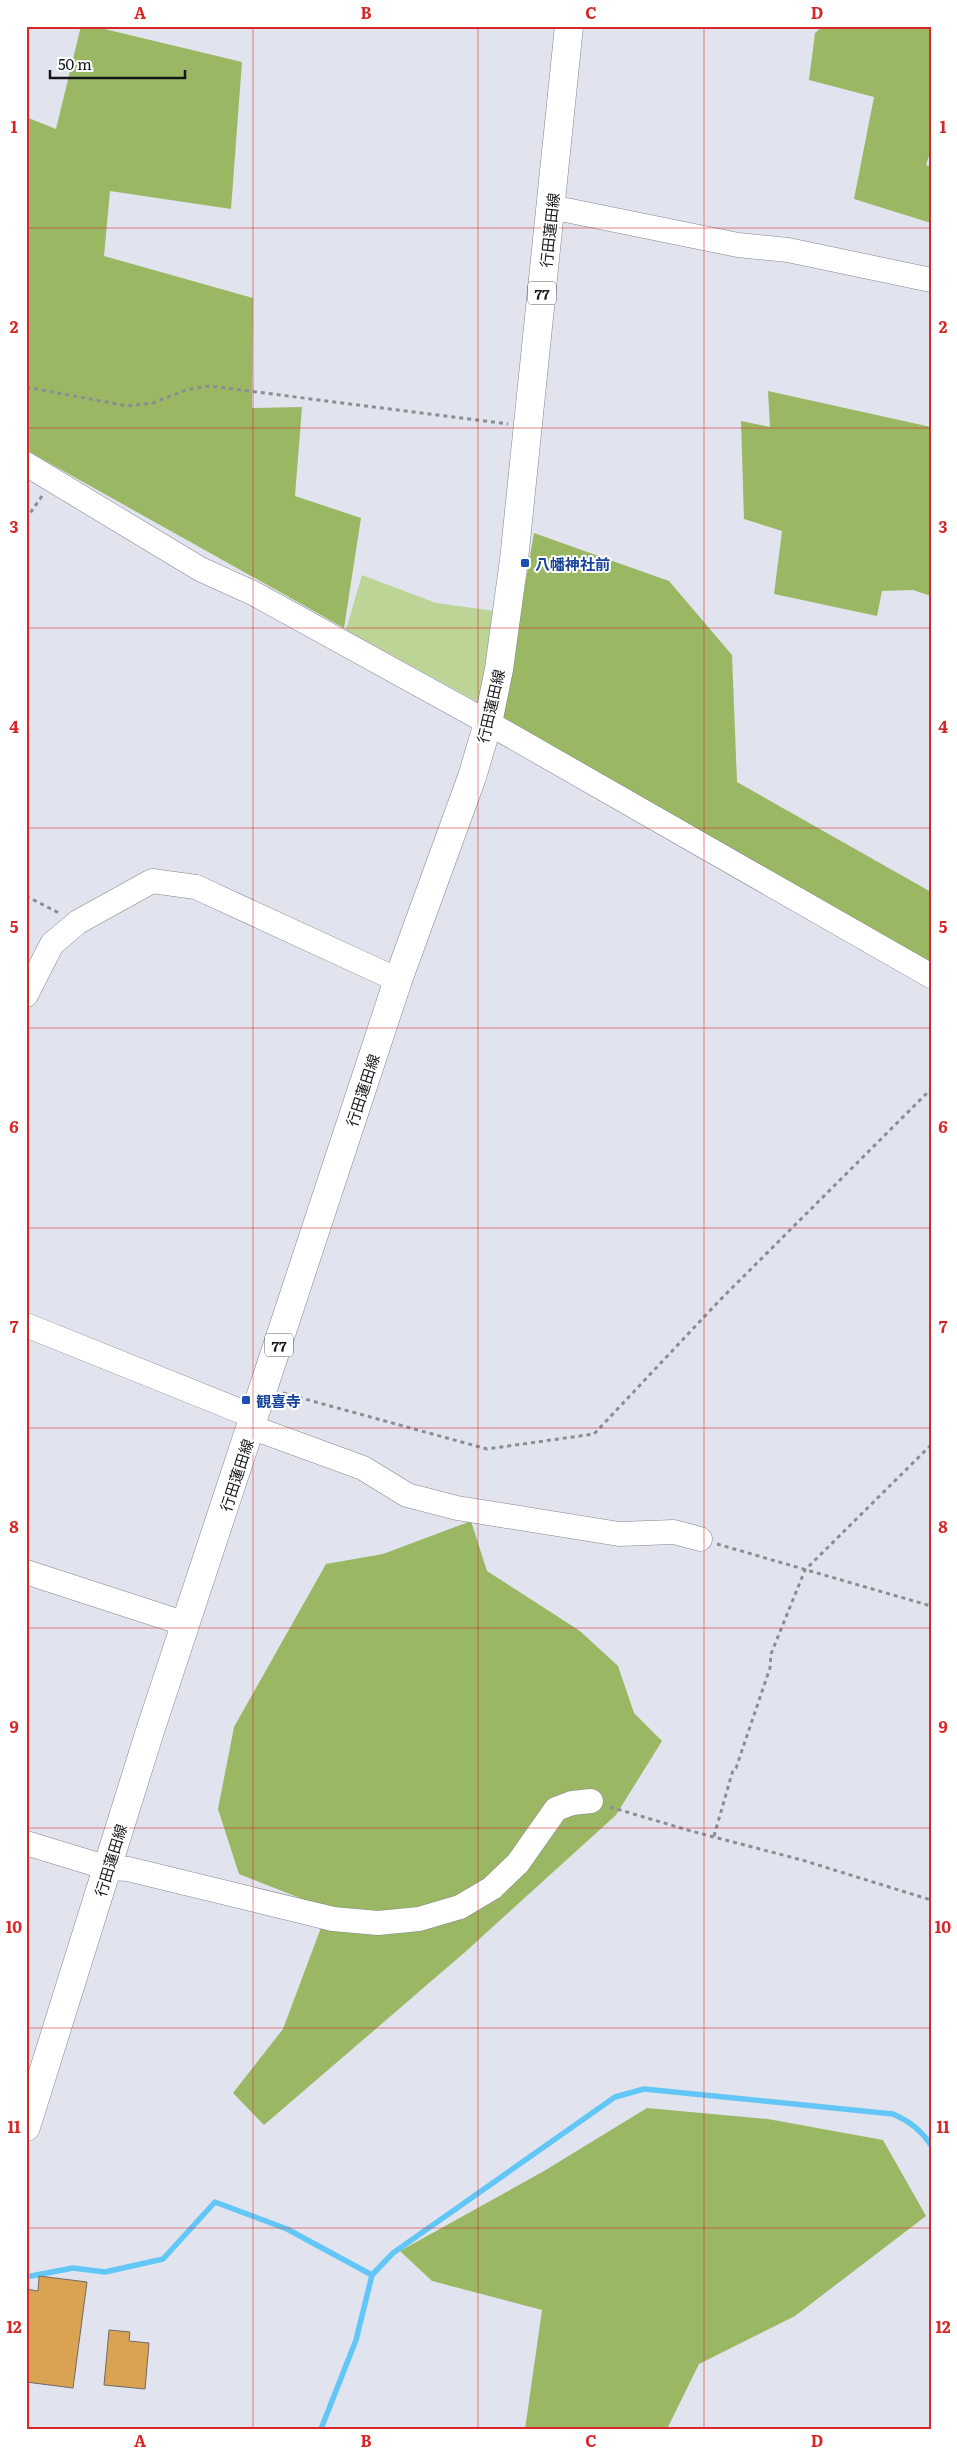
<svg xmlns="http://www.w3.org/2000/svg" width="957" height="2455" viewBox="0 0 957 2455" font-family="Literata,'Noto Sans JP',serif">
<style>
.green{fill:#bcd495}
.forest{fill:#9ab863}
.lines{fill:none;stroke-linecap:round;stroke-linejoin:round}
.stream{stroke:#62c7f7;stroke-width:5.5}
.building{fill:#daa253;stroke:#716a62}
.minor-casing{stroke:#83858f;stroke-width:25}
.major-casing{stroke:#83858f;stroke-width:29}
.path{stroke:#8b8d94;stroke-width:3;stroke-dasharray:4 4;stroke-linecap:butt}
.minor{stroke:#fff;stroke-width:24}
.major{stroke:#fff;stroke-width:28}
.grid{fill:none;stroke:#d62828;stroke-width:1;stroke-opacity:0.55}
.transit-dot{fill:#1a4fb4;stroke:#fff;stroke-width:2}
.labels{text-anchor:middle;dominant-baseline:central;stroke-width:4;stroke-linejoin:round;paint-order:stroke}
.shield{fill:#fff;stroke:#5b5c5f;stroke-width:1}
.shield-label{font-size:14px;font-weight:bold;fill:#15161a}
.street-label{font-size:15px;fill:#15161a;stroke:#fff}
.transit-label{font-size:15px;font-weight:bold;fill:#164399;stroke:#fff;text-anchor:start}
.neatline{fill:none;stroke:#d62828;stroke-width:2}
.grid-label{font-size:16px;text-anchor:middle;font-weight:bold;fill:#d62828}
</style>
<rect width="100%" height="100%" fill="#e1e4ee"/>
<path class="green" d="M 362,575 L 436,603 L 495,611 L 481,700 L 478,702 L 346,630 Z"/>
<path class="forest" d="M 81,26 L 92,26 L 242,62 L 231,209 L 110,191 L 104,256 L 253,298 L 252,408 L 302,407 L 295,496 L 361,518 L 344,628 L 26,450 L 26,117 L 56,129 Z
M 823,26 L 931,26 L 931,150 L 926,165 L 931,167 L 931,223 L 854,199 L 874,97 L 809,80 L 815,33 Z
M 768,391 L 931,427 L 931,596 L 913,590 L 882,591 L 877,616 L 774,594 L 782,531 L 744,519 L 741,421 L 770,427 Z
M 534,533 L 669,581 L 732,655 L 737,782 L 931,892 L 931,966 L 502,719 Z
M 471,1521 L 487,1571 L 580,1631 L 618,1666 L 634,1713 L 662,1741 L 616,1815 L 464,1953 L 264,2125 L 233,2093 L 283,2029 L 328,1909 L 239,1874 L 218,1809 L 234,1727 L 326,1564 L 383,1554 Z
M 647,2108 L 768,2119 L 883,2140 L 926,2216 L 795,2316 L 699,2364 L 667,2429 L 525,2429 L 542,2310 L 432,2281 L 400,2251 L 544,2171 Z"/>
<g class="lines">
<path class="stream" d="M 26,2277 L 73,2268 L 105,2272 L 163,2259 L 215,2202 L 287,2229 L 372,2275
M 321,2429 L 356,2340 L 372,2275 L 393,2253 L 615,2097 L 644,2089 L 893,2114 C 910,2121 921,2130 931,2145"/>
</g>
<path class="building" d="M 39,2276 L 87,2282 L 73,2388 L 26,2382 L 26,2289 L 38,2291 Z
M 109,2330 L 130,2332 L 129,2341 L 149,2343 L 145,2389 L 104,2385 Z"/>
<g class="lines">
<g class="minor-casing">
<path id="minor" d="M 551,207 L 738,245 L 788,250 L 931,280
M 26,464 L 200,569 L 253,593 L 478,717 L 931,976
M 26,995 L 52,944 L 78,922 L 152,881 L 196,887 L 398,980
M 26,1325 L 255,1417
M 251,1427 L 363,1468 L 407,1495 L 457,1508 L 619,1534 L 674,1532 L 700,1539
M 26,1572 L 186,1624
M 26,1843 L 108,1868 L 128,1869 L 333,1919 L 378,1923 L 419,1919 L 460,1907 L 492,1888 L 518,1863 L 556,1809 L 572,1803 L 591,1801"/>
</g>
<g class="major-casing">
<path id="major" d="M 26,2127 L 150,1731 L 398,980 L 472,777 L 488,723 L 499,669 L 514,560 L 569,26"/>
</g>
<path class="path" d="M 26,387 L 127,406 L 153,403 L 186,390 L 209,386 L 508,424
M 26,519 L 42,496
M 26,896 L 59,913
M 283,1393 L 487,1449 L 594,1434 L 720,1300 L 931,1089
M 717,1544 L 931,1606
M 610,1807 L 691,1831 L 802,1860 L 931,1900
M 714,1836 L 733,1770 L 736,1768 L 770,1668 L 771,1654 L 805,1570 L 931,1445"/>
<use href="#minor" class="minor"/>
<use href="#major" class="major"/>
</g>
<path class="grid" d="M 253,26 L 253,2429M 478,26 L 478,2429M 704,26 L 704,2429M 26,228 L 931,228M 26,428 L 931,428M 26,628 L 931,628M 26,828 L 931,828M 26,1028 L 931,1028M 26,1228 L 931,1228M 26,1428 L 931,1428M 26,1628 L 931,1628M 26,1828 L 931,1828M 26,2028 L 931,2028M 26,2228 L 931,2228"/>
<g class="transit-dot">
<rect x="520" y="558" width="10" height="10" rx="2.5"/>
<rect x="241" y="1395" width="10" height="10" rx="2.5"/>
</g>
<g class="labels">
<g class="shield">
<rect x="528" y="281.5" width="28" height="23" rx="4"/>
<rect x="265" y="1333.5" width="28" height="23" rx="4"/>
</g>
<g class="shield-label">
<text x="542" y="293">77</text>
<text x="279" y="1345">77</text>
</g>
<g class="street-label">
<text transform="translate(549 230) rotate(-84)">行田蓮田線</text>
<text transform="translate(490 706) rotate(-77)">行田蓮田線</text>
<text transform="translate(362 1090) rotate(-72)">行田蓮田線</text>
<text transform="translate(236 1475) rotate(-72)">行田蓮田線</text>
<text transform="translate(110 1860) rotate(-73)">行田蓮田線</text>
</g>
<g class="transit-label">
<text x="535" y="563">八幡神社前</text>
<text x="256" y="1400">観喜寺</text>
</g>
</g>
<rect width="957" height="2455" fill="none" stroke="#ffffff" stroke-width="55"/>
<path d="M50 70v8h135v-8" fill="none" stroke="#15161a" stroke-width="2.5"/>
<text x="58" y="70" font-size="15" fill="#15161a" stroke="#ffffff" stroke-width="4" paint-order="stroke">50 m</text>
<rect x="28" y="28" width="902" height="2400" class="neatline"/>
<g class="grid-label">
<text x="140" y="19">A</text>
<text x="366" y="19">B</text>
<text x="591" y="19">C</text>
<text x="817" y="19">D</text>
<text x="14" y="133">1</text>
<text x="943" y="133">1</text>
<text x="14" y="333">2</text>
<text x="943" y="333">2</text>
<text x="14" y="533">3</text>
<text x="943" y="533">3</text>
<text x="14" y="733">4</text>
<text x="943" y="733">4</text>
<text x="14" y="933">5</text>
<text x="943" y="933">5</text>
<text x="14" y="1133">6</text>
<text x="943" y="1133">6</text>
<text x="14" y="1333">7</text>
<text x="943" y="1333">7</text>
<text x="14" y="1533">8</text>
<text x="943" y="1533">8</text>
<text x="14" y="1733">9</text>
<text x="943" y="1733">9</text>
<text x="14" y="1933">10</text>
<text x="943" y="1933">10</text>
<text x="14" y="2133">11</text>
<text x="943" y="2133">11</text>
<text x="14" y="2333">12</text>
<text x="943" y="2333">12</text>
<text x="140" y="2447">A</text>
<text x="366" y="2447">B</text>
<text x="591" y="2447">C</text>
<text x="817" y="2447">D</text>
</g>
</svg>
